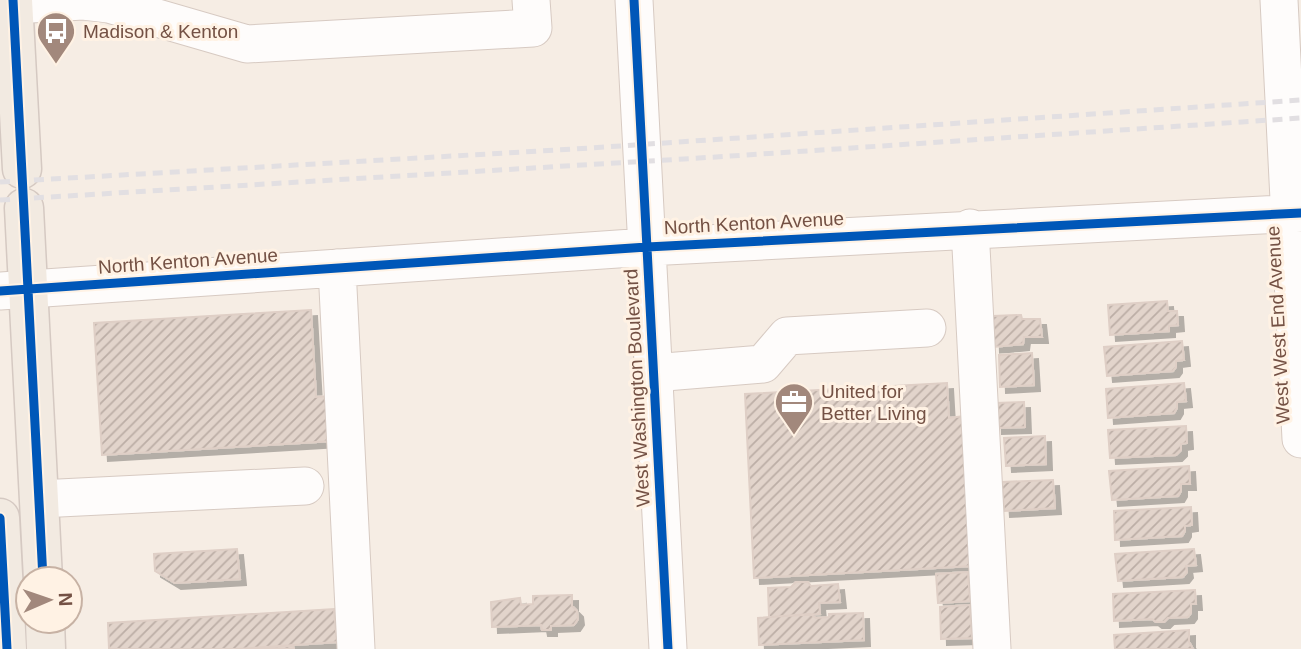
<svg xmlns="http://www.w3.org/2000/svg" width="1301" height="649" viewBox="0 0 1301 649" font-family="Helvetica,sans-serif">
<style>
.building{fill:url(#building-hatch);stroke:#dfcfc6;stroke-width:2;filter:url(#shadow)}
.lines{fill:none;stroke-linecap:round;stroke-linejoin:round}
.minor-casing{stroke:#d7cac2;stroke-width:39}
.major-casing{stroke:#d5c9c2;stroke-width:41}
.minor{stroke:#fefcfb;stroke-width:37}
.major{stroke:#f2eae1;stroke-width:38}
.rail{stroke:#e2dfe2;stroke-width:5;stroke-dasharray:10 7;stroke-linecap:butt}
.cycleway-casing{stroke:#fff2e4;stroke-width:13}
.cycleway{stroke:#0057b8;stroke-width:9}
.labels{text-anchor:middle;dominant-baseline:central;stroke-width:6;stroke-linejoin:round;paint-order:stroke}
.poi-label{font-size:19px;fill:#745144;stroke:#fff2e4;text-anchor:start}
.street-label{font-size:19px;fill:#745144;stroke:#fff2e4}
</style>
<defs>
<pattern id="building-hatch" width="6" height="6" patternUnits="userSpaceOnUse" patternTransform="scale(1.75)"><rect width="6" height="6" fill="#e2d4cb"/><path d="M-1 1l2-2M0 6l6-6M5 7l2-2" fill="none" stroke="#bcaea6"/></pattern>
<filter id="shadow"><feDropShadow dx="6" dy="6" stdDeviation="0" flood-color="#0004"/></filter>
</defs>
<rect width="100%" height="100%" fill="#f6ede4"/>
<path class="building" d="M 1167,301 L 1168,311 L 1177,311 L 1178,325 L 1169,326 L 1169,331 L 1110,335 L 1108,305 Z
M 311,310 L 316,397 L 330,396 L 333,441 L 102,455 L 94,323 Z
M 1021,315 L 1022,319 L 1040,319 L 1042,337 L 1024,337 L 1023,344 L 994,347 L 993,316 Z
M 1182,341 L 1184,360 L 1176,361 L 1176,367 L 1173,371 L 1107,376 L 1104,347 Z
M 1032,353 L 1034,385 L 1000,387 L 999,355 Z
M 947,383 L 949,418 L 965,416 L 972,566 L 754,578 L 745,394 Z
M 1184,383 L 1186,401 L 1177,402 L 1177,408 L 1174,413 L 1108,418 L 1106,389 Z
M 1024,402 L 1025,427 L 996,428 L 995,403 Z
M 1186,426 L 1187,443 L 1181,444 L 1181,450 L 1176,455 L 1110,458 L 1108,430 Z
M 1045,436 L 1046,464 L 1006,466 L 1004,438 Z
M 1189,466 L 1190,484 L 1181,484 L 1181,491 L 1178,496 L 1112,500 L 1109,471 Z
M 1053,480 L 1055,508 L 1004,511 L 1002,482 Z
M 1191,507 L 1192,525 L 1185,526 L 1185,531 L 1182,536 L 1115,540 L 1114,511 Z
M 237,549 L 240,579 L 175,583 L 155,571 L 154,554 Z
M 1194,549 L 1196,565 L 1186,566 L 1187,572 L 1183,577 L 1118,581 L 1115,554 Z
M 968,572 L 970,601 L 938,603 L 936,574 Z
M 796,582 L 808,582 L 811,586 L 838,584 L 840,602 L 819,603 L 820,614 L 769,617 L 768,588 L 791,587 Z
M 1195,590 L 1196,604 L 1191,604 L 1191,613 L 1188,617 L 1168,618 L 1164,622 L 1156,622 L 1152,619 L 1114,621 L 1113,594 Z
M 572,595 L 572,606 L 577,611 L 578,619 L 574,625 L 551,626 L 551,630 L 542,630 L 541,625 L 492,627 L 491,602 L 520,598 L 521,605 L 533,604 L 533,596 Z
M 970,605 L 972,638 L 941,639 L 940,607 Z
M 334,609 L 337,642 L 237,649 L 109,649 L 108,623 Z
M 863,613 L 864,640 L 759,645 L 758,618 L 810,614 L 816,618 L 829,617 L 829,614 Z
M 1189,630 L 1189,642 L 1193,649 L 1115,649 L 1114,635 Z
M 293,646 L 294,649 L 237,649 Z"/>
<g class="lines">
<g class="minor-casing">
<path id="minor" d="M 634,0 L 668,649
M 1279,0 L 1301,439
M 13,5 L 83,1 L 109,4 L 247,44 L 533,28 L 531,0
M 970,228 L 992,649
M 337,268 L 356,649
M 0,291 L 647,247 L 1301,213
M 653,373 L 763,364 L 787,336 L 927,328
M 39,499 L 305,486"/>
</g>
<g class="major-casing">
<path id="major" d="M 13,0 L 22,169
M 24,208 L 43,579
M 0,518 L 7,649
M 45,621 L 46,649"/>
</g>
<use href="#minor" class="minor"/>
<use href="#major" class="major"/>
<path class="rail" d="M 0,182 L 575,149 L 1301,100
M 0,200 L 716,157 L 1301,118"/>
<g class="cycleway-casing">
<path id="cycleway" d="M 13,0 L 43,579
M 634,0 L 668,649
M 0,291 L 647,247 L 1301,213
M 0,518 L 7,649"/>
</g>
<use href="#cycleway" class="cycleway"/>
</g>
<defs>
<g id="bus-pin" transform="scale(2.0125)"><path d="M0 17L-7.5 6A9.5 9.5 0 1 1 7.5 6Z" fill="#a2887c" stroke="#fff2e4"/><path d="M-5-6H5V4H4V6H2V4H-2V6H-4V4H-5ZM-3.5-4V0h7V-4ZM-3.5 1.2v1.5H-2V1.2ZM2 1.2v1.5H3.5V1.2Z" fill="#fff"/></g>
<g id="office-pin" transform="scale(2.0125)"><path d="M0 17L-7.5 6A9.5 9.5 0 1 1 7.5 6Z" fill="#a2887c" stroke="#fff2e4"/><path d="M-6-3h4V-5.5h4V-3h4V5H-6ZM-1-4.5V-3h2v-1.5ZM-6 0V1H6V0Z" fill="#fff"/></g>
</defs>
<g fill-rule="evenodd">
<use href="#bus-pin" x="56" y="31"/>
<use href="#office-pin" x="794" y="402"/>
</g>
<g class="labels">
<g class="poi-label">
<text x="83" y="31">Madison &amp; Kenton</text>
<text x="821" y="391">United for<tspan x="821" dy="22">Better Living</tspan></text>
</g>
<g class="street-label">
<text transform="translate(754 223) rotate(-3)">North Kenton Avenue</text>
<text transform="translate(188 261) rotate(-4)">North Kenton Avenue</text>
<text transform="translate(1278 325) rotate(-93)">West West End Avenue</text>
<text transform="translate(637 388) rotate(-93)">West Washington Boulevard</text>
</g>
</g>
<g transform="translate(49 600) rotate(88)"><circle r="33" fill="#fff2e4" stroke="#c7b2a4" stroke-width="2"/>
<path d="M0-5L12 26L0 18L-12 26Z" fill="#a2887c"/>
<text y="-10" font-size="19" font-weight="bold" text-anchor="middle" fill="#745144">N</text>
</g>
</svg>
